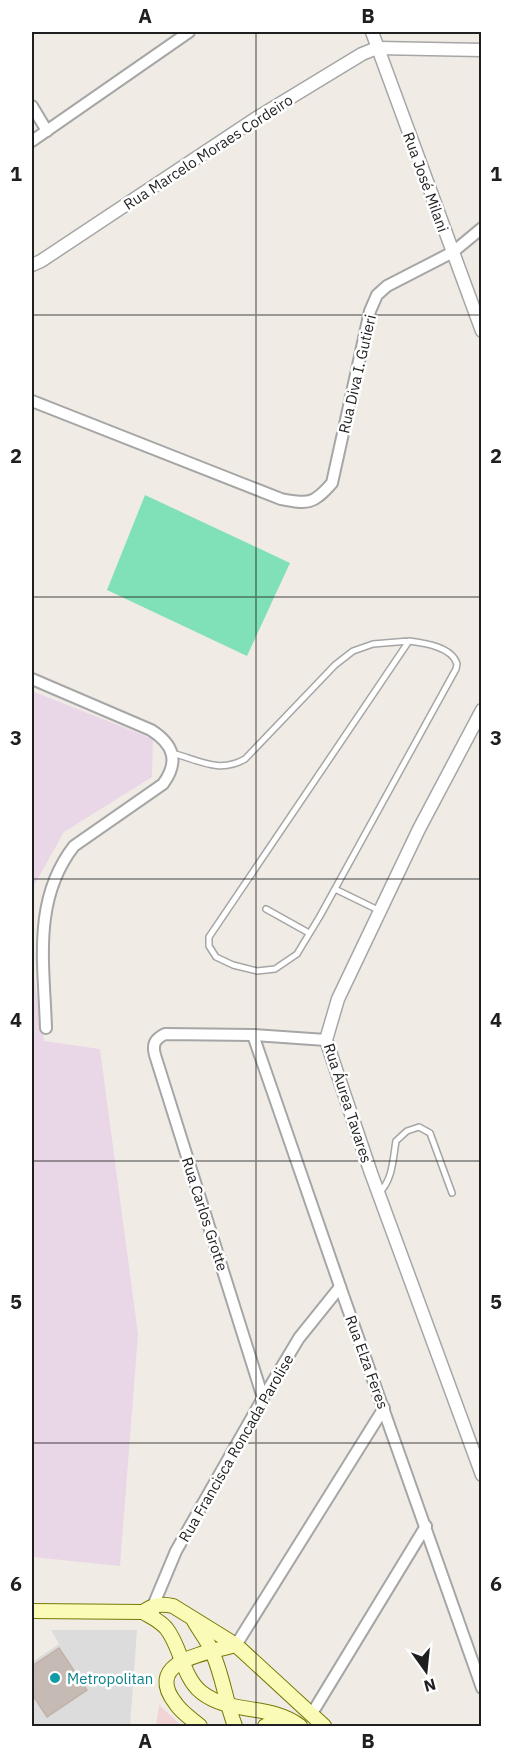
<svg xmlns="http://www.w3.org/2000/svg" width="513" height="1758" font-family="'IBM Plex Sans',sans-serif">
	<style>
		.residential { fill: #dddcdc }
		.commercial { fill: #f1d4d5 }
		.industrial { fill: #e9d7e7 }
		.pitch { fill: #81e1b6 }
		.building { fill: #c5bbb4; stroke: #c2b1a7; stroke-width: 1.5 }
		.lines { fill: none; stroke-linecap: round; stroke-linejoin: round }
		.service-casing { stroke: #a6a6a6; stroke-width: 8 }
		.minor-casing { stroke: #a6a6a6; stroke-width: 14 }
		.tertiary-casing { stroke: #a6a6a6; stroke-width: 15 }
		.secondary-casing { stroke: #757a02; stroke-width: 16 }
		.service { stroke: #fff; stroke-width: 5 }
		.minor { stroke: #fff; stroke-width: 10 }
		.tertiary { stroke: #fff; stroke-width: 12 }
		.secondary { stroke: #fbfbb8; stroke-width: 14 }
		.grid { fill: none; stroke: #1f1f1f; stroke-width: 1.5; stroke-opacity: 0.55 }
		.culture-dot { fill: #0f9aa8; stroke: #fff; stroke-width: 2 }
		.labels { text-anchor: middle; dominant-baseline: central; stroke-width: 5; stroke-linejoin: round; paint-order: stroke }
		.street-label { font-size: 15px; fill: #1f1f1f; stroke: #fff }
		.culture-label { font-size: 15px; fill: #0d838f; stroke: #fff; text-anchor: start }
		.neatline { fill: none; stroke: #1f1f1f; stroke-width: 2 }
		.grid-label { font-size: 20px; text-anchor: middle; font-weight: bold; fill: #1f1f1f }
	</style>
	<rect width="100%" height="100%" fill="#f0ece5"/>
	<polygon class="residential" points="51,1630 137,1630 130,1726 32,1726 32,1705 34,1703 32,1699 32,1662 59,1644"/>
	<polygon class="commercial" points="159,1705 182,1726 156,1726"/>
	<polygon class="industrial" points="32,691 153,739 152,777 64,832 33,887 34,977 44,1041 100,1049 138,1334 120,1566 32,1557"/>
	<polygon class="pitch" points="145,495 290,563 247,656 107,590"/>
	<polygon class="building" points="59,1648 87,1690 47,1717 32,1694 32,1666"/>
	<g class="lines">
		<g class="service-casing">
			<g id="service">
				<path d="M172,753C199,760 219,774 245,759L335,665L353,651L373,644L409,641L209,937V946L216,957L233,965L257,971L275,969L297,954L320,916L456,669L457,664C452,647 425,643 409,641"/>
				<polyline points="335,889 380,911"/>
				<polyline points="266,909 309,933"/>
				<path d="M379,1193C393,1180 393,1158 396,1141L407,1131L419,1127L430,1133L452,1193"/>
			</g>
		</g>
		<g class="minor-casing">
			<g id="minor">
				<polyline points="32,106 47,131"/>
				<polyline points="32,141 189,32"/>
				<path d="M32,401L281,499C308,504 313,505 332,483L370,311L377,295L387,286L453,252L482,228"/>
				<path d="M32,679L151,730C173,744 180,761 163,784L74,846C32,900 44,964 46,1028"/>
				<polyline points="253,1035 343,1295 482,1688"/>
				<path d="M263,1398L155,1055C152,1044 155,1039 165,1034L253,1035L326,1040"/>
				<polyline points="154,1612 153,1606 176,1551 263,1398 299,1338 340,1287"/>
				<polyline points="236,1645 384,1408"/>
				<polyline points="311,1715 426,1526"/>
			</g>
		</g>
		<g class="tertiary-casing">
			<g id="tertiary">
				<polyline points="372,32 482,331"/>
				<polyline points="32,265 41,261 255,119 362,54 377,48 482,50"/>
				<polyline points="482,710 419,829 338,999 326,1040 371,1173 482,1475"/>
			</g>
		</g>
		<g class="secondary-casing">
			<g id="secondary">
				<path d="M32,1611L143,1612C151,1617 159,1620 166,1628C181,1646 182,1676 201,1692C230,1715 269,1703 300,1726"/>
				<path d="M143,1612C153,1605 160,1603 173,1606L236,1645L324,1726"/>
				<path d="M194,1621C200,1632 209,1642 213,1654C223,1677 226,1703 235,1726"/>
				<path d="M200,1726C192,1719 182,1713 176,1704C142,1661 207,1653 236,1645"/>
				<polyline points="265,1726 276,1721 288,1720"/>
			</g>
		</g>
		<use href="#service" class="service"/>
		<use href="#minor" class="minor"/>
		<use href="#tertiary" class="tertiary"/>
		<use href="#secondary" class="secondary"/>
	</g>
	<path class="grid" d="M256,32V1726M32,315H482M32,597H482M32,879H482M32,1161H482M32,1443H482"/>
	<circle class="culture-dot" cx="55" cy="1678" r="6"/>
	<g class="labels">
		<g class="street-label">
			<text transform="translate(208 152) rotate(-33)">Rua Marcelo Moraes Cordeiro</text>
			<text transform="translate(426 182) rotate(70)">Rua José Milani</text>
			<text transform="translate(357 374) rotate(-77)">Rua Diva I. Gutieri</text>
			<text transform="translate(348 1103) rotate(72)">Rua Áurea Tavares</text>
			<text transform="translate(205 1214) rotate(72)">Rua Carlos Grotte</text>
			<text transform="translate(367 1362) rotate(70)">Rua Elza Feres</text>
			<text transform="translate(236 1448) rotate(-60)">Rua Francisca Roncada Parolise</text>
		</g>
		<g class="culture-label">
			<text x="67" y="1678">Metropolitan</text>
		</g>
	</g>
	<rect width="513" height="1758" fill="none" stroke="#ffffff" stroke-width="66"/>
	<g transform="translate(426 1671) rotate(165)" stroke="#ffffff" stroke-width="4.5" paint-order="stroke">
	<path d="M0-4.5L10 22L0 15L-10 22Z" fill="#1f1f1f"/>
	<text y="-9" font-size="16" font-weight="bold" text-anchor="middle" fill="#1f1f1f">N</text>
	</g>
	<rect x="33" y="33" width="447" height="1692" class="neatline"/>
	<g class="grid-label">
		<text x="145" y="23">A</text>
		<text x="368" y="23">B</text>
		<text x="16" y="181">1</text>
		<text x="496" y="181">1</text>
		<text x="16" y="463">2</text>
		<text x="496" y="463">2</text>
		<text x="16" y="745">3</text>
		<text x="496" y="745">3</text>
		<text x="16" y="1027">4</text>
		<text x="496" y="1027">4</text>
		<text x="16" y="1309">5</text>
		<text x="496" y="1309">5</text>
		<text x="16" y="1591">6</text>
		<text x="496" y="1591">6</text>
		<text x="145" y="1748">A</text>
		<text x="368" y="1748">B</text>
	</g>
</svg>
